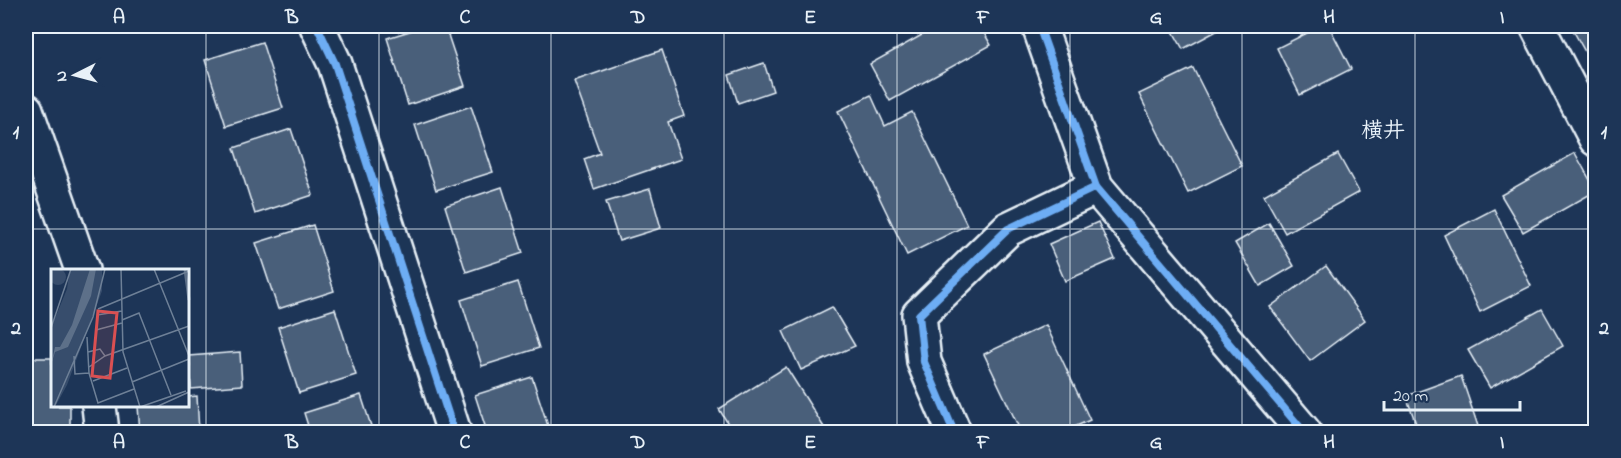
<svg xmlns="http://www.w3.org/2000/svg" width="1621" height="458" font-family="'Indie Flower','Klee One',sans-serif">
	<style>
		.building { fill: #495e7a; stroke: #e8f1f8; stroke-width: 1.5 }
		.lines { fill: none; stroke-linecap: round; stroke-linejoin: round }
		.street-casing { stroke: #e8f1f8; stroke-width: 38 }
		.street { stroke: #1d3557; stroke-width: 33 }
		.cycleway-casing { stroke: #1d3557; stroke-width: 11 }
		.cycleway { stroke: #6dadf4; stroke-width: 8 }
		.grid { fill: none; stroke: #e8f1f8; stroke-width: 1.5; stroke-opacity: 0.55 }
		.labels { text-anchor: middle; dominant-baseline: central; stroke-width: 4.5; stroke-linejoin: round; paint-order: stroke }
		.quarter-label { font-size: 22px; font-weight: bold; fill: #e8f1f8; stroke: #1d3557 }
		.inset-river { fill: none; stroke: #5d7089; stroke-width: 3 }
		.inset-road { fill: none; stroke: #6e8097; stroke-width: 1.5 }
		.view { fill: #da5052; fill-opacity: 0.15; stroke: #da5052; stroke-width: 3 }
		.inset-edge { fill: none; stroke: #e8f1f8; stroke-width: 3 }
		.neatline { fill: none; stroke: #e8f1f8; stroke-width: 2 }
		.grid-label { font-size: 20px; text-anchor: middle; font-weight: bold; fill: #e8f1f8 }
	</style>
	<rect width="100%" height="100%" fill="#1d3557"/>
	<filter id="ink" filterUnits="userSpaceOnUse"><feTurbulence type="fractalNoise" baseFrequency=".0167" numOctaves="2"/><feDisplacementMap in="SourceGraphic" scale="12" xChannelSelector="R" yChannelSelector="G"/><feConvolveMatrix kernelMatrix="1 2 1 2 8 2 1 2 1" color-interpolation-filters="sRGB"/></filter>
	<g filter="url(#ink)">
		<g class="building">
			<polygon points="426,26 445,26 465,86 408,105 387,38"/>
			<polygon points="803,26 838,26 804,32"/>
			<polygon points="938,26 980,26 991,45 890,101 870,64"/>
			<polygon points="1170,26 1226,26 1183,49"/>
			<polygon points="1321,26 1329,26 1351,69 1300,95 1277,48"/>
			<polygon points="1580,26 1596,26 1594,68 1573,30"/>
			<polygon points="262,42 283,108 226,126 205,60"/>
			<polygon points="662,50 684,116 668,122 681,159 594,189 584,159 600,153 574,81"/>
			<polygon points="764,63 773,91 738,103 729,75"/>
			<polygon points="1193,68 1242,166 1188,193 1139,94"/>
			<polygon points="871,95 885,126 912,112 967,225 907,255 838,111"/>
			<polygon points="471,106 493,172 436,190 415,125"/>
			<polygon points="291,129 313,195 255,214 234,148"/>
			<polygon points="1575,153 1596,191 1523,232 1501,195"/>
			<polygon points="1338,154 1359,192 1285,233 1264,195"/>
			<polygon points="502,187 523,253 466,272 445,206"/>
			<polygon points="650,189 661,228 619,241 606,202"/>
			<polygon points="1494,209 1531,286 1480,312 1444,235"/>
			<polygon points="1098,222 1115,259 1065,281 1049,244"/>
			<polygon points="1269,223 1294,266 1260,286 1235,243"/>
			<polygon points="313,225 334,291 278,309 256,243"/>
			<polygon points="1326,266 1365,320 1310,361 1270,307"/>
			<polygon points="518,282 539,348 482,366 461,300"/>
			<polygon points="832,307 855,346 801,370 783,331"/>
			<polygon points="335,309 356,375 299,393 278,327"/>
			<polygon points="1542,309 1563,346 1490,388 1468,350"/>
			<polygon points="1046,325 1090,420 1063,432 1021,432 984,354"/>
			<polygon points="240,352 242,385 191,389 189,356"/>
			<polygon points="26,358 52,358 52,406 70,406 70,432 26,432"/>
			<polygon points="786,367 827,432 733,432 719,409"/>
			<polygon points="1461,376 1480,432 1419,432 1406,396"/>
			<polygon points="532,377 550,432 487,432 475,395"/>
			<polygon points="361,395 373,432 310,432 304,413"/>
			<polygon points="197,396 199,432 140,432 138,406 188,406 188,397"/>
		</g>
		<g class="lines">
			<g class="street-casing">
				<g id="street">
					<polyline points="317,26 335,64 454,432"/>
					<polyline points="1039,26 1096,187 1304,432"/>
					<polyline points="1537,26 1596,139"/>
					<polyline points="26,110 82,270"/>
					<polyline points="99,406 102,432"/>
					<polyline points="954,432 924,362 919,315 1008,229 1096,187"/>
				</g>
			</g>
			<use href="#street" class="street"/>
			<g class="cycleway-casing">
				<g id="cycleway">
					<polyline points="317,26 335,64 454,432"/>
					<polyline points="1039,26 1096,187 1304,432"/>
					<polyline points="954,432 924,362 919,315 1008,229 1096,187"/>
				</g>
			</g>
			<use href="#cycleway" class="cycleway"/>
		</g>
	</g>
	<path class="grid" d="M206,26V432M379,26V432M551,26V432M724,26V432M897,26V432M1070,26V432M1242,26V432M1415,26V432M26,229H1596"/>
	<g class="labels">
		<g class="quarter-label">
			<text x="1383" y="132">横井</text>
		</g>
	</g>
	<g transform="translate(51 269)">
		<rect width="138" height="138" fill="#1d3557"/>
		<path d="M19,0H51V22L16,116L4,138H0V59L16,20Z" fill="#374d6c"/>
		<path d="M-1 8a8 8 0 1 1 16 0a8 8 0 1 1-16 0Z" fill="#374d6c"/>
		<path d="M39,0H45L40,27L17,78L4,83L0,96L4,78H9L21,56Z" fill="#5d7089"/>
		<path class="inset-river" d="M134,0L138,31"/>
		<path class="inset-road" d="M70,0L72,83L89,138L135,122M103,0L138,87M47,40L138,2M46,46L71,42M71,51L88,44L120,126M0,59L20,0M45,61L71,54M36,68L38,104L47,134L83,120M37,83L49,80L54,87M23,87L24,105L38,104M38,98L54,87L138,57M42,112L76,99M81,113L138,90M3,138L42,48L54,0M105,138L138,123"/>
		<path class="view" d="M47,42L66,44L59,109L41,107Z"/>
		<rect width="138" height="138" class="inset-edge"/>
	</g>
	<rect width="1621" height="458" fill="none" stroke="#1d3557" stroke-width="66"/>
	<g transform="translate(75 75) rotate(264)" stroke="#1d3557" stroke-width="4.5" paint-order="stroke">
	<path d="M0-4.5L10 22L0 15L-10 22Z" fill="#e8f1f8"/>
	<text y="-9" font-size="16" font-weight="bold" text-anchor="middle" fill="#e8f1f8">N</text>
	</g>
	<path d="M1384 401v9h136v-9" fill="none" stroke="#e8f1f8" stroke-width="3"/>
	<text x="1393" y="401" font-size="18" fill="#e8f1f8" stroke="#1d3557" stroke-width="4.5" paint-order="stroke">20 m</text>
	<rect x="33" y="33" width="1555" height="392" class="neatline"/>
	<g class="grid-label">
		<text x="119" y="23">A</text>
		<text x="292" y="23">B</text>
		<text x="465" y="23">C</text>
		<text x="638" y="23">D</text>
		<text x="810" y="23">E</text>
		<text x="983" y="23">F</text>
		<text x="1156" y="23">G</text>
		<text x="1329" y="23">H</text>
		<text x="1502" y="23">I</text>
		<text x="16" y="138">1</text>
		<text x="1604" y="138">1</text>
		<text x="16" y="334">2</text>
		<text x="1604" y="334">2</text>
		<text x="119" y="448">A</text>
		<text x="292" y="448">B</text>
		<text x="465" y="448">C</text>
		<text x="638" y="448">D</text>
		<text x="810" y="448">E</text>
		<text x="983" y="448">F</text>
		<text x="1156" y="448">G</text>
		<text x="1329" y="448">H</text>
		<text x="1502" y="448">I</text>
	</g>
</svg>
